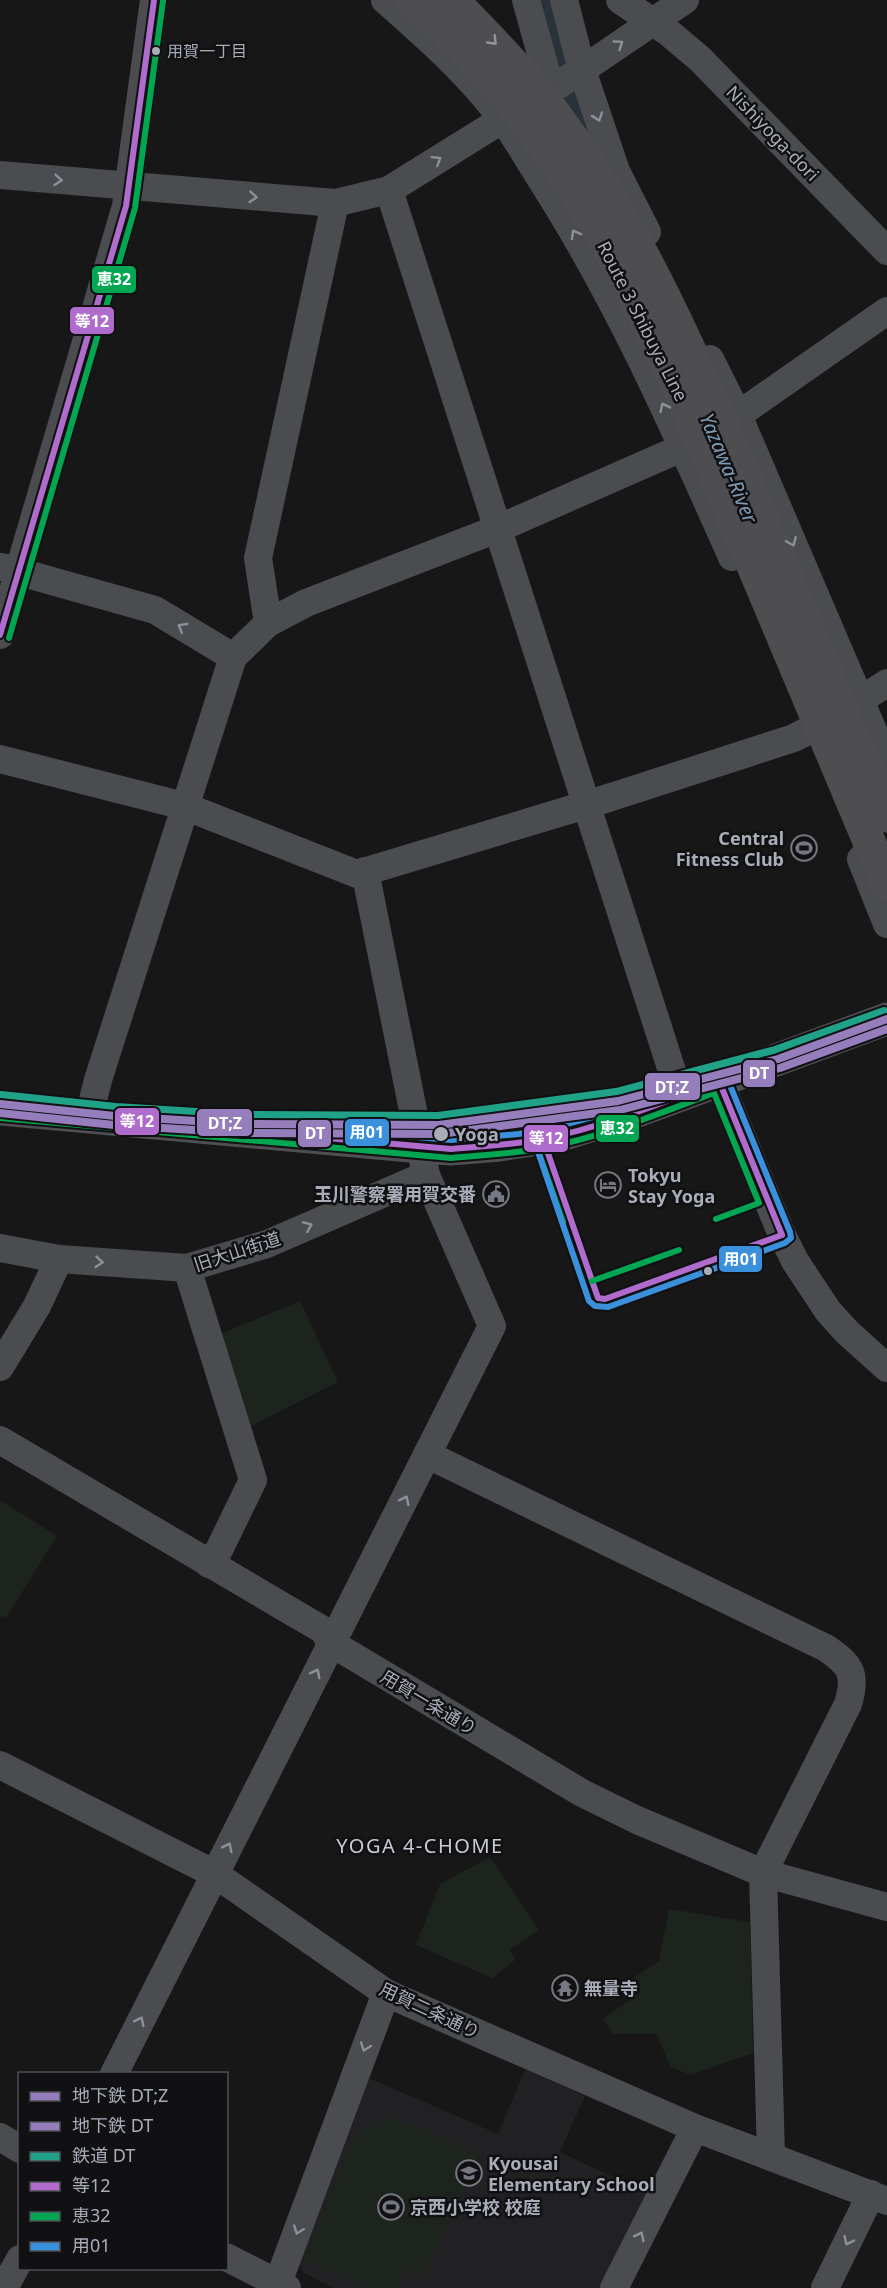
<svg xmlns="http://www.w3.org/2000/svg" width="887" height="2288" font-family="'Noto Sans','Noto Sans JP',sans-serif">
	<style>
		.built { fill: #212123 }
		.green { fill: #1d241e }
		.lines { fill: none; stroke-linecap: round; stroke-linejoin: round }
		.river { stroke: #2a3239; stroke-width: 38 }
		.minor { stroke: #4b4c50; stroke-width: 28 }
		.major { stroke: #4d4f52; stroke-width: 33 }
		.highway-bridge { stroke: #4e4e51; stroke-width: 33 }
		.bus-1-casing { stroke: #111113; stroke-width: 10 }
		.bus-2-casing { stroke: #111113; stroke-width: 10 }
		.bus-3-casing { stroke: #111113; stroke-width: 10 }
		.bus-1 { stroke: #b06ccc; stroke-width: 6 }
		.bus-2 { stroke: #00a651; stroke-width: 6 }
		.bus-3 { stroke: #3a90db; stroke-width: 6 }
		.rail-1-casing { stroke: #111113; stroke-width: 12 }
		.rail-1 { stroke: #20a288; stroke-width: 8 }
		.metro-1-casing { stroke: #111113; stroke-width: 12 }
		.metro-2-casing { stroke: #111113; stroke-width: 12 }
		.metro-1 { stroke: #957ebb; stroke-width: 8 }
		.metro-2 { stroke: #957ebb; stroke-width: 8 }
		.oneway { stroke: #92959e }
		.oneway2 { stroke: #8c9099 }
		.bus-dot { fill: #a8adb8; stroke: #111113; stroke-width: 2 }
		.labels { text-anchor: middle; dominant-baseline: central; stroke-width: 5; stroke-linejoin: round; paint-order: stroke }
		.bus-label { font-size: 16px; fill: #a8adb8; stroke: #111113; text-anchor: start }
		.street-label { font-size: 18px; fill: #a8adb8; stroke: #111113 }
		.poi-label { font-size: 18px; font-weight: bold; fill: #a8adb8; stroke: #111113; text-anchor: start }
		.stop-label { font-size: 18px; font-weight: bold; fill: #a8adb8; stroke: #111113; text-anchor: start }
		.water-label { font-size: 20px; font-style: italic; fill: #7f9bb3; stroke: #111113 }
		.neighbourhood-label { font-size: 20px; letter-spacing: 1.5px; fill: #c9ccd4; stroke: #111113 }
		.line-badge { stroke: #111113; stroke-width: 2 }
		.badge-label { font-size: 16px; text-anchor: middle; font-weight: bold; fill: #fff }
	</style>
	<rect width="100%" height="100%" fill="#171717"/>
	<polygon class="built" points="525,2069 585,2096 560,2152 649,2194 601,2288 333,2288 304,2273 299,2264 369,2078 498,2134"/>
	<g class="green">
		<polygon points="300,1301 338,1382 251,1426 220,1334"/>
		<polygon points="0,1500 57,1536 6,1618 0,1615"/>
		<polygon points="490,1857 539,1930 510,1950 515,1960 492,1978 416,1945 440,1884"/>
		<polygon points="669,1909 750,1922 753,2053 691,2075 670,2067 657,2034 613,2034 603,2019 641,1992 633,1978 659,1961"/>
		<polygon points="392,2116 479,2155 424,2276 407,2269 398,2288 368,2288 305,2259 356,2133"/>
	</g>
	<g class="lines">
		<g class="river">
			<polyline points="543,0 560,62"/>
			<polyline points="569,91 590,164"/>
		</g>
		<g class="minor">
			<path d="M385,0C427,37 470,75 503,120C517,139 529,161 542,181C618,300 675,429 732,557"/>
			<polyline points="526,0 551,90"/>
			<polyline points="564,0 582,70 616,171 647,232"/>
			<polyline points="620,0 668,32 700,59 887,251"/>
			<polyline points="0,175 335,203 389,190 582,70 685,0"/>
			<polyline points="389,190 680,1096"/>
			<polyline points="710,359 738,415 887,763"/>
			<polyline points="2,567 155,610 233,657"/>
			<polyline points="268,623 258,558 335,203"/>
			<polyline points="0,635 126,206 154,0"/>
			<polyline points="0,759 184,806 357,874 602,800 794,738 832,718 887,683"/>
			<polyline points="861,859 887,924"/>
			<polyline points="719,1081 782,1235 795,1261 828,1311 847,1332 887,1368"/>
			<polyline points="89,1116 98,1080 233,657 268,623 306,603 497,529 684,447 738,415 887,311"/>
			<polyline points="0,1248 59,1259 187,1268 267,1244 426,1175"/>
			<polyline points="187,1268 253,1480 219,1550 209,1564"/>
			<polyline points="0,1367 37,1306 59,1259"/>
			<polyline points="0,1440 323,1630 331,1643 582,1793 637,1820 763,1873 887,1907"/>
			<path d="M428,1455L826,1648C851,1665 857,1674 848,1704L763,1873L771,2155"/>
			<polyline points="0,1765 215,1874 386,1993 695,2128 887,2201"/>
			<polyline points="114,2074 492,1326 426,1175 365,871"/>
			<polyline points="0,2137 20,2149"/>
			<polyline points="226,2257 287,2288"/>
			<polyline points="4,2288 20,2259"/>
			<polyline points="276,2288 386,1993"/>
			<polyline points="614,2288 695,2128"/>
			<polyline points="825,2288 871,2194"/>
		</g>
		<polyline class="major" points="0,1109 421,1147 451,1149 499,1145 558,1136 640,1110 887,1019"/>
		<g class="highway-bridge">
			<path d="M412,0C470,52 522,111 565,176C640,290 691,417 743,542C791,656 839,770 887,884"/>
			<path d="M452,0C484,32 515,64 544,100C639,221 705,381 764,522C804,620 846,718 887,816"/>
		</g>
		<g class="bus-1-casing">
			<g id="bus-1">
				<polyline points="0,635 126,206 154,0"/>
				<polyline points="719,1081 782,1235"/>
				<path d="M0,1109L451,1149C482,1146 513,1145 543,1139C604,1127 661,1103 719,1081"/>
				<polyline points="543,1139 598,1298 605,1299 782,1235"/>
			</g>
		</g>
		<g class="bus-2-casing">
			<g id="bus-2">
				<polyline points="9,638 135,208 163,1"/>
				<path d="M0,1118L451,1158C482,1155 513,1154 543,1148C602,1137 658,1114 714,1093L759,1203L716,1219"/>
				<polyline points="535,1142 563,1222"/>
				<polyline points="592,1281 679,1250"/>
			</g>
		</g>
		<g class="bus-3-casing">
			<polyline id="bus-3" points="1,1100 451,1140 519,1134 563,1125 607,1113 721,1072 727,1078 790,1232 791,1238 785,1243 608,1307 595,1306 589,1301 537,1149"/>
		</g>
		<use href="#bus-1" class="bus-1"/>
		<use href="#bus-2" class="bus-2"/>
		<use href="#bus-3" class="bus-3"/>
		<g class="rail-1-casing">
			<polyline id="rail-1" points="1,1095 116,1107 244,1115 438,1116 616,1092 775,1050 884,1011"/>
		</g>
		<use href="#rail-1" class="rail-1"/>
		<g class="metro-1-casing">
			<polyline id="metro-1" points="0,1104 115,1116 244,1124 439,1125 618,1101 778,1059 887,1019"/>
		</g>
		<g class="metro-2-casing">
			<polyline id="metro-2" points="0,1113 114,1125 243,1133 440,1134 620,1110 780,1068 887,1029"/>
		</g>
		<use href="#metro-1" class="metro-1"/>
		<use href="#metro-2" class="metro-2"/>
	</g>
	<defs><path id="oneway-chevron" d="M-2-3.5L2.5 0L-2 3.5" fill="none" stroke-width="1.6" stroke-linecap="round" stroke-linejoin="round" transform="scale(1.5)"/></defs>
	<use class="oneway" href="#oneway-chevron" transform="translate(493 41) rotate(46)"/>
	<g class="oneway2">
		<use href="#oneway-chevron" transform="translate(619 44) rotate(-35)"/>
		<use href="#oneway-chevron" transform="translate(598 117) rotate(71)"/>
		<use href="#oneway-chevron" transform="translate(437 160) rotate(-32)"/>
		<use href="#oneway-chevron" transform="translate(58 180) rotate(5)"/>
		<use href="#oneway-chevron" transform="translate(253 197) rotate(5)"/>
		<use href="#oneway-chevron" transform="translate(575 234) rotate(-119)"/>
		<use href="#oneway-chevron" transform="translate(664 407) rotate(-116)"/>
		<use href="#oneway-chevron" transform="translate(792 542) rotate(67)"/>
		<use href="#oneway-chevron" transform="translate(182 627) rotate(-149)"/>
		<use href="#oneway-chevron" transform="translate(308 1226) rotate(-23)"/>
		<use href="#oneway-chevron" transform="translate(99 1262) rotate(5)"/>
		<use href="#oneway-chevron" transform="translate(405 1500) rotate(-63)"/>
		<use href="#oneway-chevron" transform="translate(316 1673) rotate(-63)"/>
		<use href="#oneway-chevron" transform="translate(228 1847) rotate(-64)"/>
		<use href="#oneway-chevron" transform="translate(140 2021) rotate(-64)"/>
		<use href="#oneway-chevron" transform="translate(365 2047) rotate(110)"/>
		<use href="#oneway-chevron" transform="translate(298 2230) rotate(110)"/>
		<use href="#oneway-chevron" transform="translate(640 2236) rotate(-63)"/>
		<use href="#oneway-chevron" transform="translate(848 2241) rotate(116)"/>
	</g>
	<defs>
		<g id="stadium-ring" transform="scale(1.35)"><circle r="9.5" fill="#111113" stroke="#757880" stroke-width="1.5"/><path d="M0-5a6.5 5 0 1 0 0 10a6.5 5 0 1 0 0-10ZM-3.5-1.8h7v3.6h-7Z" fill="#757880"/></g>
		<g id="hotel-ring" transform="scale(1.35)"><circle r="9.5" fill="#111113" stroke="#757880" stroke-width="1.5"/><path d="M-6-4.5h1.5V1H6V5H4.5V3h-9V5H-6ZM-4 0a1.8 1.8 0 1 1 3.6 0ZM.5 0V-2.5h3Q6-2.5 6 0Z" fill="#757880"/></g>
		<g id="civic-ring" transform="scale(1.35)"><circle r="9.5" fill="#111113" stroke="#757880" stroke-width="1.5"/><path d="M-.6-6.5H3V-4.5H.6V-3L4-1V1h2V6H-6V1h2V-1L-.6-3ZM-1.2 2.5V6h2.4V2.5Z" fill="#757880"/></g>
		<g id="temple-ring" transform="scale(1.35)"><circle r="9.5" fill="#111113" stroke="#757880" stroke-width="1.5"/><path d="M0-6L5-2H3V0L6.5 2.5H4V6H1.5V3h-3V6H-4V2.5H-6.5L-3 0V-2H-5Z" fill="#757880"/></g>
		<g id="school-ring" transform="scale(1.35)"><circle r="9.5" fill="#111113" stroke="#757880" stroke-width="1.5"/><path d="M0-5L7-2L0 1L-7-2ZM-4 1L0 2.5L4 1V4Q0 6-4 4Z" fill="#757880"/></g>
	</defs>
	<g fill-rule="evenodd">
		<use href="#stadium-ring" x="804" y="848"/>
		<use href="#hotel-ring" x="608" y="1185"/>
		<use href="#civic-ring" x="496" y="1194"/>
		<use href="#temple-ring" x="565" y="1988"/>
		<use href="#school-ring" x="469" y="2173"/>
		<use href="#stadium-ring" x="391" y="2207"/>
	</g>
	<g class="bus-dot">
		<circle cx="156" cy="51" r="5"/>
		<circle cx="441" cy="1134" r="8"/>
		<circle cx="708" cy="1271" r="5"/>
	</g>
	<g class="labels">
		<g class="bus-label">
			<text x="167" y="51">用賀一丁目</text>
		</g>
		<g class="street-label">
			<text transform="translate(773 133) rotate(46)">Nishiyoga-dori</text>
			<text transform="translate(643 321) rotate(63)">Route 3 Shibuya Line</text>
			<text transform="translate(237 1251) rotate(-18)">旧大山街道</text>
			<text transform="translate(429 1702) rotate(31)">用賀一条通り</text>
			<text transform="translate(430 2010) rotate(25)">用賀二条通り</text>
		</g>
		<g class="poi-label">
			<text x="784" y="838" text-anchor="end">Central<tspan x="784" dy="21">Fitness Club</tspan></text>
			<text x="628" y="1175">Tokyu<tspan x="628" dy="21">Stay Yoga</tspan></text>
			<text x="476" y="1194" text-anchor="end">玉川警察署用賀交番</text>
			<text x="584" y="1988">無量寺</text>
			<text x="488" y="2163">Kyousai<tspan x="488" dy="21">Elementary School</tspan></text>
			<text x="410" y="2207">京西小学校 校庭</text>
		</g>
		<g class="stop-label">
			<text x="455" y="1134">Yoga</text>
		</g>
		<g class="water-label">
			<text transform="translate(729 468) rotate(67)">Yazawa-River</text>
		</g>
		<g class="neighbourhood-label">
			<text x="420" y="1845">YOGA 4-CHOME</text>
		</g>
	</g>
	<g class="line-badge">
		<rect x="91" y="265" width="46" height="29" rx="6" fill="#00a651"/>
		<rect x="69" y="306" width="46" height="29" rx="6" fill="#b06ccc"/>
		<rect x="742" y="1059" width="34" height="29" rx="6" fill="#957ebb"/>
		<rect x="644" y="1072" width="57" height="29" rx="6" fill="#957ebb"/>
		<rect x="114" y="1107" width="46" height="29" rx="6" fill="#b06ccc"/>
		<rect x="196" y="1108" width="57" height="29" rx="6" fill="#957ebb"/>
		<rect x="595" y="1114" width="45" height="29" rx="6" fill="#00a651"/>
		<rect x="344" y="1118" width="46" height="29" rx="6" fill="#3a90db"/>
		<rect x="297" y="1119" width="35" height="29" rx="6" fill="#957ebb"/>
		<rect x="523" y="1124" width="46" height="29" rx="6" fill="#b06ccc"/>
		<rect x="718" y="1245" width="45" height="28" rx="6" fill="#3a90db"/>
	</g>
	<g class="badge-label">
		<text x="114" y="285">恵32</text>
		<text x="92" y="327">等12</text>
		<text x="759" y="1079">DT</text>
		<text x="672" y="1093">DT;Z</text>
		<text x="137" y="1127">等12</text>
		<text x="225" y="1129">DT;Z</text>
		<text x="617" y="1134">恵32</text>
		<text x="367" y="1138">用01</text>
		<text x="315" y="1139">DT</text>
		<text x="546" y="1144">等12</text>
		<text x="741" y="1265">用01</text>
	</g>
	<rect x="18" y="2072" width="210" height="198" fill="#111113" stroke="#4d4f55" stroke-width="1.5"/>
	<rect x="30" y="2092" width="30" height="9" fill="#957ebb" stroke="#4d4f55" stroke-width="1.5"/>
	<text x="72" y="2102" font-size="18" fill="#a8adb8">地下鉄 DT;Z</text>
	<rect x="30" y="2122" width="30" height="9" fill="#957ebb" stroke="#4d4f55" stroke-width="1.5"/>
	<text x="72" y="2132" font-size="18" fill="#a8adb8">地下鉄 DT</text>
	<rect x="30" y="2152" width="30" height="9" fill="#20a288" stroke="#4d4f55" stroke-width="1.5"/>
	<text x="72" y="2162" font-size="18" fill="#a8adb8">鉄道 DT</text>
	<rect x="30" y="2182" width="30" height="9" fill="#b06ccc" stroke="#4d4f55" stroke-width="1.5"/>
	<text x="72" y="2192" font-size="18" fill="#a8adb8">等12</text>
	<rect x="30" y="2212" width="30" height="9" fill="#00a651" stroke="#4d4f55" stroke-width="1.5"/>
	<text x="72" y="2222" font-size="18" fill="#a8adb8">恵32</text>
	<rect x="30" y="2242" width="30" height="9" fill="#3a90db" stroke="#4d4f55" stroke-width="1.5"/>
	<text x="72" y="2252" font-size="18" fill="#a8adb8">用01</text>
</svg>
